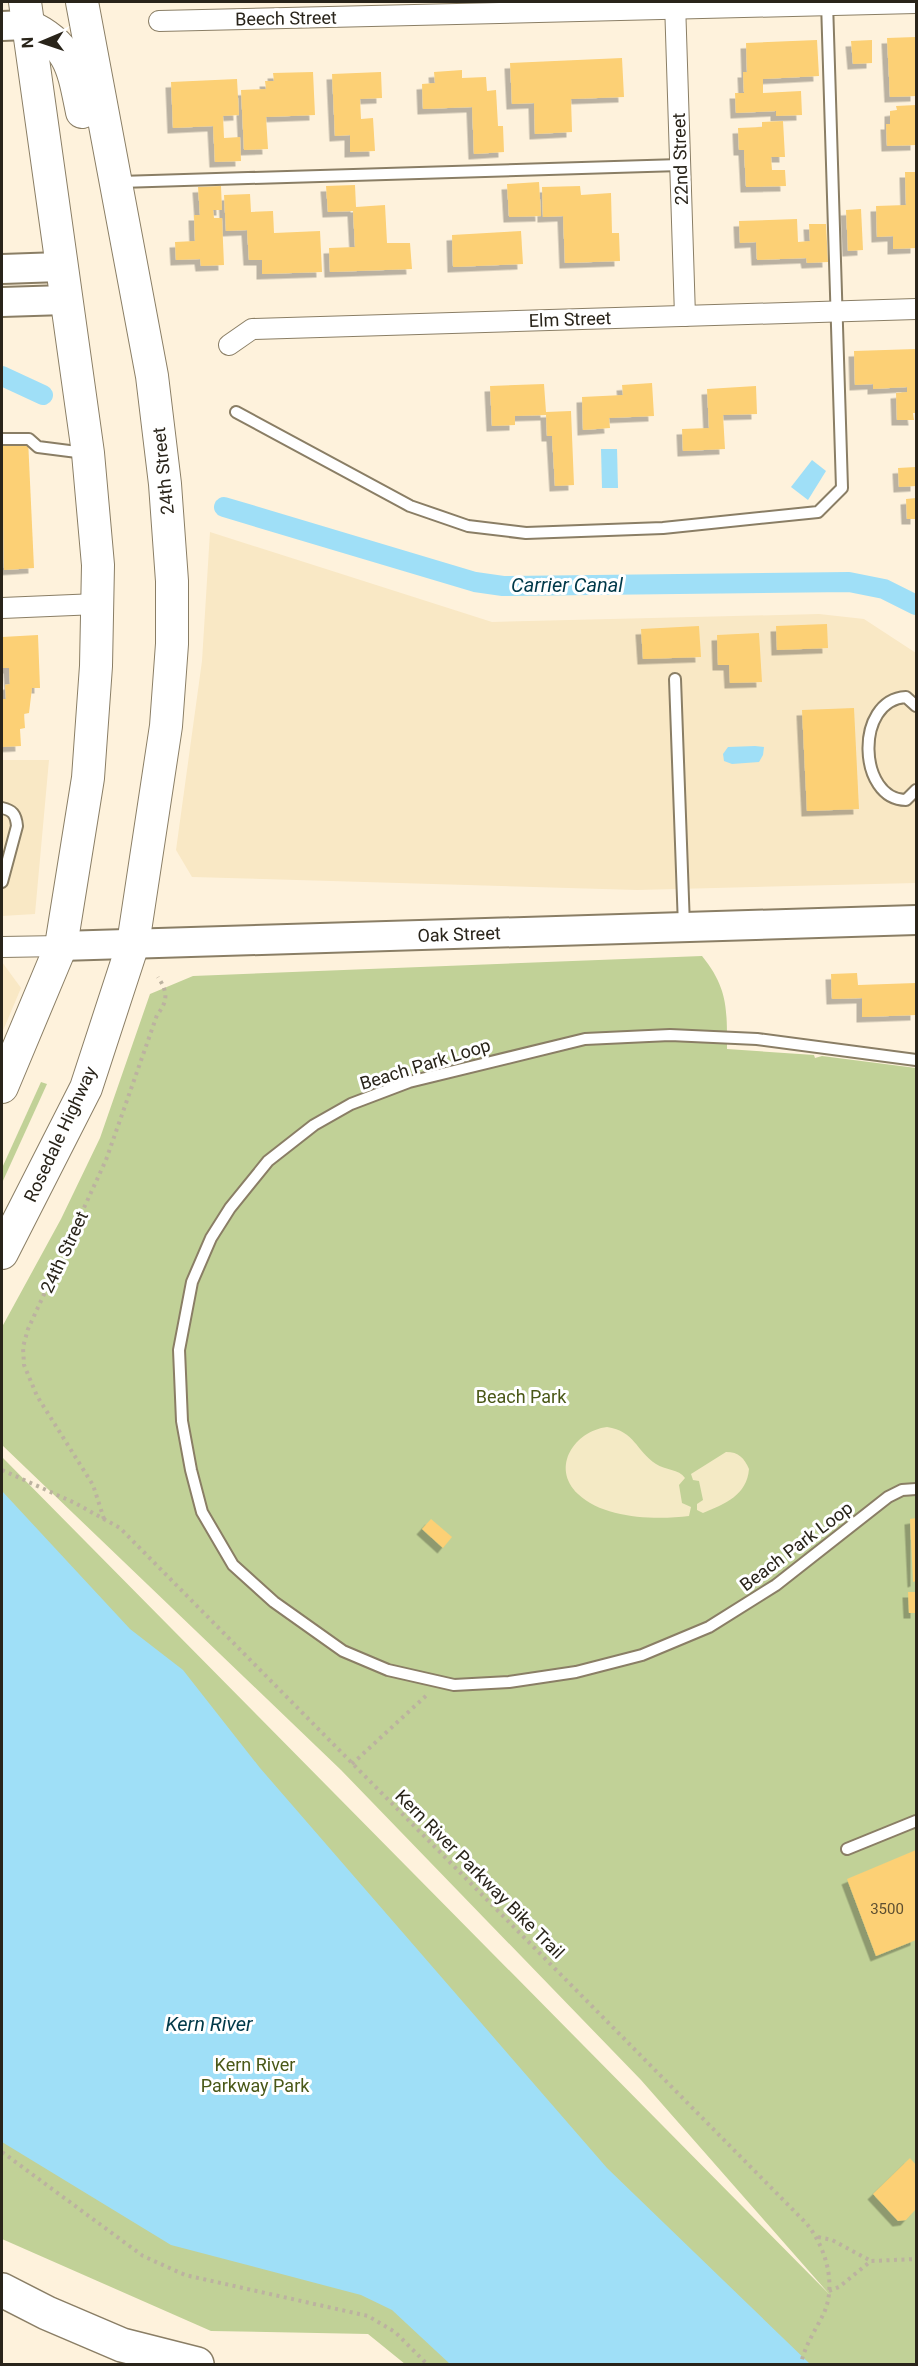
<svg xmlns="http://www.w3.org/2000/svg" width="918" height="2366" font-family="Roboto,sans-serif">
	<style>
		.built { fill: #f9e8c5 }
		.green { fill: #c1d197 }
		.sand { fill: #f4eac5 }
		.water { fill: #9fdff7 }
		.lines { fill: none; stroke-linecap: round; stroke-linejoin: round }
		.canal { stroke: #9fdff7; stroke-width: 20 }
		.building { fill: #fcd075; filter: url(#shadow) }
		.lane-casing { stroke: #8a7e65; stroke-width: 14 }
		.street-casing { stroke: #8a7e65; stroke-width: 22 }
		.secondary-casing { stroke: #8a7e65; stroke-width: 32 }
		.primary-casing { stroke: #8a7e65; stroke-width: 34 }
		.highway-casing { stroke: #8a7e65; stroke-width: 36 }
		.path { stroke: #bcb2a0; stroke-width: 4; stroke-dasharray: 3 4.5; stroke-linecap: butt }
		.lane { stroke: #fff; stroke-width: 10 }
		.street { stroke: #fff; stroke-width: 20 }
		.secondary { stroke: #fff; stroke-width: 28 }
		.primary { stroke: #fff; stroke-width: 32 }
		.highway { stroke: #fff; stroke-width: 33 }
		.labels { text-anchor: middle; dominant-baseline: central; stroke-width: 6; stroke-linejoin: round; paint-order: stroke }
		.number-label { font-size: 15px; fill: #5e4f31 }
		.street-label { font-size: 18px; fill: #29241a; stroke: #fff }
		.park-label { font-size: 18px; fill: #4a5817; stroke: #fff }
		.water-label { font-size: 20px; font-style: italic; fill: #003949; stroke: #fff }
	</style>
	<defs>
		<filter id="shadow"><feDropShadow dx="-5.5" dy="5.5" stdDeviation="0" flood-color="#0004"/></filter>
	</defs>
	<rect width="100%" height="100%" fill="#fef2dc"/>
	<g class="built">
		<polygon points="210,532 492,622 819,614 864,619 916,653 916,883 637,890 192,877 176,850 202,661"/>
		<polygon points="2,760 49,760 35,914 2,916"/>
		<polygon points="2,962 21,988 2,1033"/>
	</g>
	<g class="green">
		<path d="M702,956C728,988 727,1009 727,1049L814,1055L815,1058L822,1056L916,1068V2364H405L368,2334L211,2331L2,2239V1457L830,2295L641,2080L341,1770L2,1445V1327L61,1219L100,1138L150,994L193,976Z"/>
		<polygon points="41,1082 47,1084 2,1183 2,1168"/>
	</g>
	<g class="sand">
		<path d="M607,1427C635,1431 636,1451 656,1464C665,1470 679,1469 685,1478L679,1485L682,1503L691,1507L689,1516C656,1520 604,1519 578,1494C550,1467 575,1431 607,1427Z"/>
		<path d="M726,1452C739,1452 744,1458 749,1469C747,1495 725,1504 703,1513L697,1510V1504L703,1500L699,1481L693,1480L691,1474Z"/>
	</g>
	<g class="water">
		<polygon points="601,449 617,449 618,488 602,488"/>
		<polygon points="812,460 826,471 808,500 791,487"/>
		<polygon points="755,746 764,747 763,755 759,762 732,764 724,761 723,754 728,747"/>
		<polygon points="2,1491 130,1629 183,1670 260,1768 607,2168 810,2364 450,2364 392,2310 361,2295 171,2245 2,2142"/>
	</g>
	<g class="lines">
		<g class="canal">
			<polyline points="2,376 43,395"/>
			<polyline points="224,507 475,582 503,586 849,582 884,589 916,605"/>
		</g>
	</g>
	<g class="building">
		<polygon points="916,37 916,96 890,97 887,38"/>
		<polygon points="817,40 819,76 763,79 763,93 801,91 802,115 776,116 776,111 736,113 735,93 744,93 743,72 747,72 746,43"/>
		<polygon points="872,40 872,63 853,64 851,41"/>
		<polygon points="622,58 624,97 571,99 572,132 535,134 534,103 512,104 510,63"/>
		<polygon points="462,70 462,78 486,77 487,91 496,90 498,126 503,126 504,152 474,154 472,107 423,109 422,84 435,83 434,72"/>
		<polygon points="313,72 315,115 266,117 268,149 244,150 241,90 266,89 265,81 274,81 273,73"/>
		<polygon points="381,72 382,98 360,99 361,119 373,118 375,151 350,152 350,135 335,136 332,74"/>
		<polygon points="237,79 239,115 223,116 224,138 240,137 241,161 215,162 213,126 173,128 171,82"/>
		<polygon points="916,105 916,145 887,146 886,124 890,124 890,111 897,110 896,106"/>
		<polygon points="783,121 785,157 771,157 772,170 785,170 786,186 746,187 744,150 739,150 738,128 762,127 762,122"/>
		<polygon points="905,172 916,172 916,248 893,249 893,236 877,237 876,206 906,205"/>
		<polygon points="539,182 541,216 509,217 507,184"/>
		<polygon points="355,185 356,207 385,205 387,243 410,243 412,269 330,272 329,248 355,247 353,211 328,212 326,186"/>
		<polygon points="221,186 222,210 213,210 214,218 222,218 224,265 201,266 200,259 176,260 175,242 195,241 194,215 200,215 198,187"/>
		<polygon points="580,186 581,195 611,193 612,233 619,233 620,261 565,263 563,216 543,217 542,187"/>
		<polygon points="250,194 251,212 273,211 274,233 320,231 322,272 262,274 262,260 249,260 247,230 226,231 224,195"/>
		<polygon points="861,209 863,250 848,251 846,210"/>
		<polygon points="797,219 798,242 810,241 809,224 826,224 828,262 807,263 806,258 757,260 756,242 740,243 739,221"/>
		<polygon points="521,231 523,264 453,267 452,235"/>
		<polygon points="916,349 916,413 913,413 914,420 897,420 896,393 907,392 907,387 873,389 873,384 855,385 854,351"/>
		<polygon points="652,383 654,416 609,418 610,428 583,430 582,397 623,395 622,385"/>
		<polygon points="544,384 546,412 571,411 574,485 555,486 552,436 547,436 546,415 515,416 515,425 492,426 490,386"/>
		<polygon points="756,386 757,414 723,415 725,449 683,451 682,429 709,428 707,389"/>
		<polygon points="28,439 34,568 4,570 2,440"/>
		<polygon points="916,467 916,486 899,487 898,468"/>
		<polygon points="916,498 916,519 907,519 906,499"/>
		<polygon points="827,624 828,648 777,650 776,626"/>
		<polygon points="699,626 701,657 643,659 641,629"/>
		<polygon points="759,633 762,682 730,683 729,665 718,665 717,635"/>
		<polygon points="38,635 40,688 32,688 29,713 24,714 25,728 20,729 21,746 2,747 2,699 6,699 5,685 10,684 9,668 2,668 2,637"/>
		<polygon points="854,708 859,809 807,811 802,710"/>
		<polygon points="857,973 858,985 916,983 916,1015 862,1017 862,998 832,999 831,974"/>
		<polygon points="916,1518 916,1581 913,1582 910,1519"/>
		<polygon points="431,1519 452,1537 443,1548 422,1529"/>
		<polygon points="908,1592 916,1592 916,1613 909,1613"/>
		<polygon points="916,1850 916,1940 876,1956 847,1879"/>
		<polygon points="910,2158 916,2165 916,2209 906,2220 898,2221 873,2194"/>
	</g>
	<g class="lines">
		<g class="lane-casing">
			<g id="lane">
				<polyline points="120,182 680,165"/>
				<polyline points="236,412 410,506 468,526 526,533 663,528 818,512 842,488 827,2"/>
				<polyline points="2,439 29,439 38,447 85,453"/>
				<polyline points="675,679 684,926"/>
				<path d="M916,706L906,697C854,700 858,800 906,800L916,790"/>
				<path d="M2,808C12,810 16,814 17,826L2,882"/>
				<polyline points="916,1060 757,1039 670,1035 585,1039 409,1082 351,1104 314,1125 268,1161 230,1208 211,1238 192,1282 179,1350 182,1421 191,1470 202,1512 233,1565 274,1602 343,1651 388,1670 454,1685 509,1682 576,1672 642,1655 709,1627 776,1585 888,1497 902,1490 916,1489"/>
				<polyline points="847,1849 916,1821"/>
			</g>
		</g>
		<g class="street-casing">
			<g id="street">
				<polyline points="675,2 685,316"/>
				<polyline points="159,21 916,3"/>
				<polyline points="229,345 252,329 916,309"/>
				<polyline points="2,608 97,604"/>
				<polyline points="2,947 61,946"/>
			</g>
		</g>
		<g class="secondary-casing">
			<g id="secondary">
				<polyline points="2,26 27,25"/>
				<polyline points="2,269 60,267"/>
				<polyline points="2,302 65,300"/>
				<polyline points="61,946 916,920"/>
			</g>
		</g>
		<g class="primary-casing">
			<g id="primary">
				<path d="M27,25C71,45 73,68 82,112"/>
				<polyline points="2,1087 61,946 88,778 96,666 98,565 88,453 25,2"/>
				<polyline points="2,1253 86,1088 133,944 166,726 172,644 172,581 165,484 152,376 82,2"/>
			</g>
		</g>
		<g class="highway-casing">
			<polyline id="highway" points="2,2290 47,2313 122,2345 197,2364"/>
		</g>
		<g class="path">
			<path d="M2,1470L75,1503L120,1528L807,2224C825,2247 837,2283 824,2313C816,2329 804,2347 801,2364"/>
			<path d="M104,1519L93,1485L37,1396L24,1365L23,1347L28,1329L106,1160L157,1015C168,1001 168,992 158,977"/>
			<polyline points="352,1764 429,1693"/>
			<polyline points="2,2152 143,2256 185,2275 368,2316 395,2332 427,2364"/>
			<polyline points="818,2237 832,2240 871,2261"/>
			<polyline points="829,2291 839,2287 871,2261 916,2259"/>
		</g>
		<use href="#lane" class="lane"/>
		<use href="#street" class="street"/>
		<use href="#secondary" class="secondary"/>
		<use href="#primary" class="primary"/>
		<use href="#highway" class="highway"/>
	</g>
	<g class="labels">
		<g class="number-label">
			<text x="887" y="1909">3500</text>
		</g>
		<g class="street-label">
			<text transform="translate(286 18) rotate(-1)">Beech Street</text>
			<text transform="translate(680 159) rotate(-92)">22nd Street</text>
			<text transform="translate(570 319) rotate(-2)">Elm Street</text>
			<text transform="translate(163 471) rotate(-96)">24th Street</text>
			<text transform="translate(459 934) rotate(-2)">Oak Street</text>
			<text transform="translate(425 1064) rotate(-17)">Beach Park Loop</text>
			<text transform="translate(60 1134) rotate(-65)">Rosedale Highway</text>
			<text transform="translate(64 1252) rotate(-65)">24th Street</text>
			<text transform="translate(796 1546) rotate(-37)">Beach Park Loop</text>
			<text transform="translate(480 1874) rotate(45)">Kern River Parkway Bike Trail</text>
		</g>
		<g class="park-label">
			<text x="521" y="1396">Beach Park</text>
			<text x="255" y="2064">Kern River<tspan x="255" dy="21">Parkway Park</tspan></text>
		</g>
		<g class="water-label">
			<text x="567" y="585">Carrier Canal</text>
			<text x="209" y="2024">Kern River</text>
		</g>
	</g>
	<rect width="918" height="2366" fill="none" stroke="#29241a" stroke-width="6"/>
	<g transform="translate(42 42) rotate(268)" stroke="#ffffff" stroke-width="4.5" paint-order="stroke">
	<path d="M0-4.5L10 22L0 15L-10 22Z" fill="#29241a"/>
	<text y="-9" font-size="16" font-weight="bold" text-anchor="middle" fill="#29241a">N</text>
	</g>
</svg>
